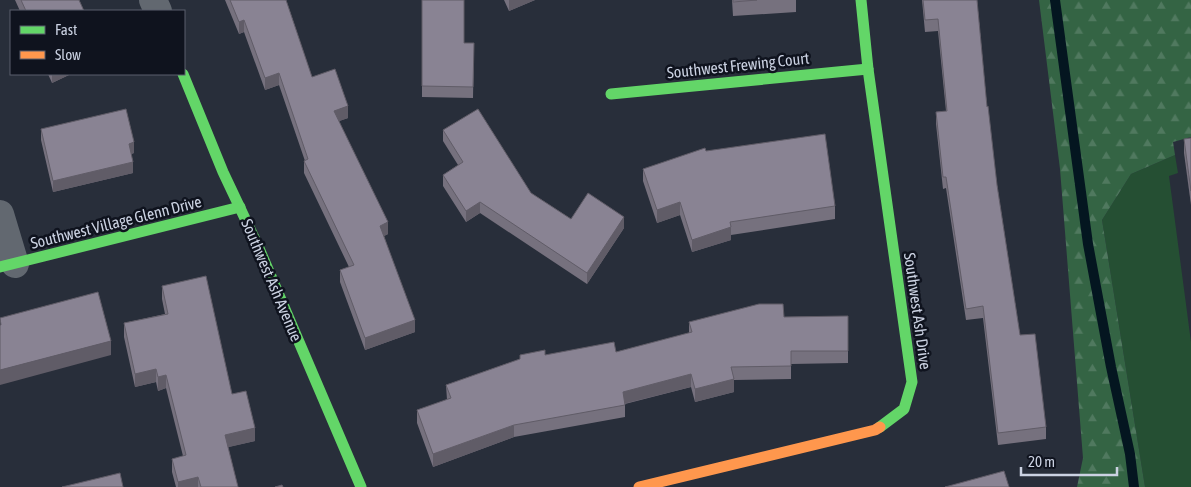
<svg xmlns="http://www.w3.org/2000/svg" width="1191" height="487" font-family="'Asap Condensed',sans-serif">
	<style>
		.grass { fill: #254f33 }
		.forest { fill: url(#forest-firs) }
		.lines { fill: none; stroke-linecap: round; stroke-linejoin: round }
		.stream { stroke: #041620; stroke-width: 10 }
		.street { stroke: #626870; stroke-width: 28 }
		.fast { stroke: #63d668; stroke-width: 11 }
		.slow { stroke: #ff974d; stroke-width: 11 }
		.wall { fill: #76717e }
		.shaded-wall { fill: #605c67 }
		.building { fill: #898393; stroke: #605c67 }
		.labels { text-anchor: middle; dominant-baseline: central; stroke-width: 5; stroke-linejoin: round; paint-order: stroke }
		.street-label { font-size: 16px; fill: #cbd2e2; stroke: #0f131e }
	</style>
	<defs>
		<pattern id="forest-firs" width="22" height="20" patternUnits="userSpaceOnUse" patternTransform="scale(1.25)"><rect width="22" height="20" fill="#346444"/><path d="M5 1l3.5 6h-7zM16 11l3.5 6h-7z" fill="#50795f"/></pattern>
	</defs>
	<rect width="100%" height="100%" fill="#282e3a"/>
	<polygon class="grass" points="1175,155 1178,173 1169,176 1191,342 1191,487 1145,487 1102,220 1131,174"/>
	<polygon class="forest" points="1039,0 1191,0 1191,137 1173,142 1175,155 1131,174 1102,220 1145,487 1077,487 1083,458 1060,169"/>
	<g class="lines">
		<polyline class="stream" points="1055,0 1088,244 1111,367 1130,454 1134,487"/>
		<g class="street">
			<polyline points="153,0 158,11"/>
			<polyline points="0,214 15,264"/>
		</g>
		<g class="fast">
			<polyline points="861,0 868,69 912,382 904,409 880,427"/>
			<polyline points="183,74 223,172 258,246 361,487"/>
			<polyline points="611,94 868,69"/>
			<polyline points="0,267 240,207"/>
		</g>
		<polyline class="slow" points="639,487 875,430 880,427"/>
	</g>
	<g class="wall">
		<polygon points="15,0 79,0 84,11 20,11"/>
		<polygon points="225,0 286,0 312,77 348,118 339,121 388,234 384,236 415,332 365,350 340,282 340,270 349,267 304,173 304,161 305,161 279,85 265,90 244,32 239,34"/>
		<polygon points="422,0 464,43 474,43 473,98 422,97"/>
		<polygon points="504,0 535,0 509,11"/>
		<polygon points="732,0 796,0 796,12 733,16"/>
		<polygon points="922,0 977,0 987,107 997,185 1020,335 1046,427 1046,439 998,445 983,318 966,320 946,188 943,189 936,124 936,112 946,111 938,31 925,32"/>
		<polygon points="48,74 71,74 52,83"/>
		<polygon points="41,129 134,153 131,154 133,173 53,192 41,140"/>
		<polygon points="443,130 531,193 571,219 624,228 587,284 480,213 466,222 443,186 443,175 458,165 443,141"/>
		<polygon points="1191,138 1191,205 1184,153 1184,139"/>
		<polygon points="706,151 835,206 835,219 731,235 731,240 692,252 680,215 657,223 643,181 643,169"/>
		<polygon points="162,286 232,394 255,441 228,447 238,487 176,487 172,472 172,459 183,456 166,388 158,391 156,382 135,387 124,337 124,323 165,314 162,299"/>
		<polygon points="848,316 848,363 791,364 791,379 734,380 734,392 695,402 691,387 625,404 625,417 514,437 433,467 417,423 417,410 447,400 446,385 520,359 520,355 545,355 616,352 689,333 689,322 784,317"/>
	</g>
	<g class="shaded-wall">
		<polygon points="509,0 535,0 509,11"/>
		<polygon points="244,20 244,32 239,34 239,22"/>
		<polygon points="279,73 279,85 265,90 265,78"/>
		<polygon points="52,74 71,74 52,83"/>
		<polygon points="348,106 348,118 334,123 334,111"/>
		<polygon points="134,142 134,153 129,155 129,144"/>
		<polygon points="133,162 133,173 53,192 53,181"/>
		<polygon points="480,202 480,213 466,222 466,211"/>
		<polygon points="680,202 680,215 657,223 657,210"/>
		<polygon points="624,217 624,228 587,284 587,273"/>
		<polygon points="388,222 388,234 380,238 380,226"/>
		<polygon points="731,227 731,240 692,252 692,240"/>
		<polygon points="415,320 415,332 365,350 365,338"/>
		<polygon points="111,341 111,355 0,385 0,370"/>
		<polygon points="156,369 156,382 135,387 135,374"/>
		<polygon points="691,374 691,387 623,404 623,392"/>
		<polygon points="166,375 166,388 158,391 158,377"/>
		<polygon points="734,379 734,392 695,402 695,389"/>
		<polygon points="514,425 514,437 433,467 433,454"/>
		<polygon points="255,428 255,441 225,448 225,435"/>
		<polygon points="198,477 198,487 178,487 178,482"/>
	</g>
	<g class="building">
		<polygon points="21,0 79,0 84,11 26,11"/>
		<polygon points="230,0 286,0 312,77 335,69 348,106 334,111 388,222 380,226 415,320 365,338 340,270 354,265 304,161 308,159 279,73 265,78 244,20 239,22"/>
		<polygon points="422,0 464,0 464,43 474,43 473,87 422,86"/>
		<polygon points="733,0 757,0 733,2"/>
		<polygon points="923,0 977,0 987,107 988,106 997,185 1020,335 1035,334 1046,427 998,433 983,306 966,309 946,177 943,177 936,112 947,111 938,19 925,20"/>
		<polygon points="126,109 134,142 129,144 133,162 53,181 41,129"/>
		<polygon points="478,109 531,193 571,219 588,193 624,217 587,273 480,202 466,211 443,175 463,162 443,130"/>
		<polygon points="825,134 835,206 730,222 731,227 692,240 680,202 657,210 643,169 705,148 706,151"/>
		<polygon points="1191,138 1191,191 1184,139"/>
		<polygon points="206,276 232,394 246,391 255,428 225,435 238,487 201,487 198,477 178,482 172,459 186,455 166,375 158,377 156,369 135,374 124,323 168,314 162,286"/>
		<polygon points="98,292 111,341 0,370 0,325 1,325 0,318"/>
		<polygon points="759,304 783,304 784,317 848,316 848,351 791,351 791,366 731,367 734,379 695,389 691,374 623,392 625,405 514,425 433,454 417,410 451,398 446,385 520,359 520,355 545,350 545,355 614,342 616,352 692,332 689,322"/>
		<polygon points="1004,471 1009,487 945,487"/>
		<polygon points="120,473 123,487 62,487"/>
		<polygon points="282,485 283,487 275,487"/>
	</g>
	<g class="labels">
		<g class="street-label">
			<text transform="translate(738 65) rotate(-6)">Southwest Frewing Court</text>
			<text transform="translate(116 222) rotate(-14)">Southwest Village Glenn Drive</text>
			<text transform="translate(272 280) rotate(67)">Southwest Ash Avenue</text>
			<text transform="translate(918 311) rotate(82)">Southwest Ash Drive</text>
		</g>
	</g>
	<rect x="10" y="10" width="175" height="65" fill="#0f131e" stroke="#5a5f6c"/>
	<rect x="20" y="26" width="25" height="8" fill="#63d668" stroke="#5a5f6c"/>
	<text x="55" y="35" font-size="15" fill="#cbd2e2">Fast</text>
	<rect x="20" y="51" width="25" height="8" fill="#ff974d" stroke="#5a5f6c"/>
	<text x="55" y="60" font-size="15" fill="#cbd2e2">Slow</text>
	<path d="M1021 467v8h96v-8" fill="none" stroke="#cbd2e2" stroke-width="2.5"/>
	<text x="1028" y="467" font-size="15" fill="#cbd2e2" stroke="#0f131e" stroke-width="4" paint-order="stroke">20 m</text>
</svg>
